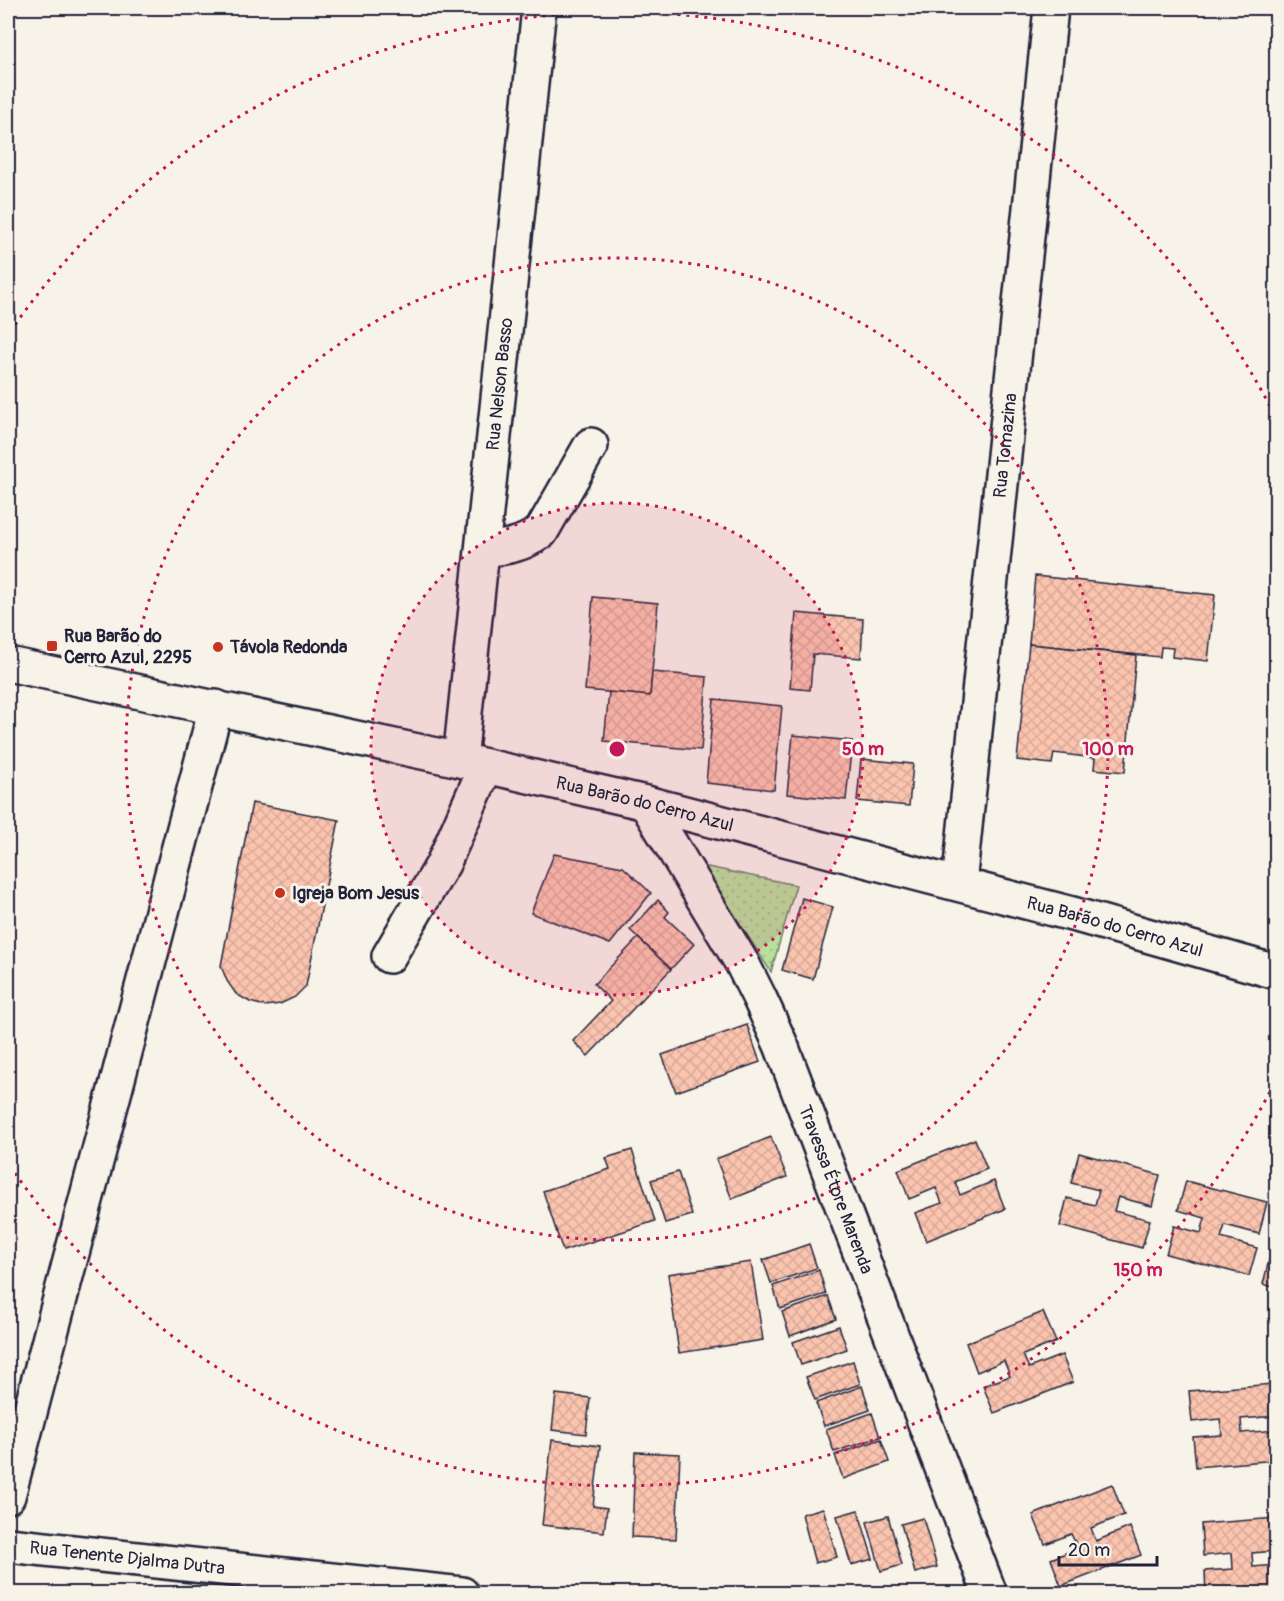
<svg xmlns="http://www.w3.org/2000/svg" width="1284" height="1601" font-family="Pangolin,sans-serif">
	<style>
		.grass { fill: url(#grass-dots); stroke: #6e816b; stroke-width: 1.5 }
		.building { fill: url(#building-cross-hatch); stroke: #22223b; stroke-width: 1.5 }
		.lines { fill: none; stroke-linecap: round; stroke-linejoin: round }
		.minor-casing { stroke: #22223b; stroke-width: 38 }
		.major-casing { stroke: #22223b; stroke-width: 38 }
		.minor { stroke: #f7f3e8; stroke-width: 33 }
		.major { stroke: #f7f3e8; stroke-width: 33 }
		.ring { fill: none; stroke: #c2185b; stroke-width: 3; stroke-dasharray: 3 6 }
		.poi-dot { fill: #c8321e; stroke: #f7f3e8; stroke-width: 2 }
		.labels { text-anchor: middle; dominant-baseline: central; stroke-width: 6; stroke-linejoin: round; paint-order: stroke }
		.street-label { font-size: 18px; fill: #22223b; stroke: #f7f3e8 }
		.poi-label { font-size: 18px; font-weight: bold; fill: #22223b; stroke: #f7f3e8; text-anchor: start }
		.centre { fill: #c2185b; stroke: #f7f3e8; stroke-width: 3 }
		.ring-label { font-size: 18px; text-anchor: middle; font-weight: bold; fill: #c2185b; stroke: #f7f3e8; stroke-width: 6; stroke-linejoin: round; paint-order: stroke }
	</style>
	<defs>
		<pattern id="grass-dots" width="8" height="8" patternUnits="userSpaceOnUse" patternTransform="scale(1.5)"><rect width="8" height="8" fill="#b9e09b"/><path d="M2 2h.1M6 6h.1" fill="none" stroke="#9fc086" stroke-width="1.8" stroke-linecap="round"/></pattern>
		<pattern id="building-cross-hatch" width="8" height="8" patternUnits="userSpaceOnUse" patternTransform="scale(1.5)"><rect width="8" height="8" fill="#fbc4ae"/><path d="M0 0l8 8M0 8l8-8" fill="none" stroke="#d7a897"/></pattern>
	</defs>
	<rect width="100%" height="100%" fill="#f7f3e8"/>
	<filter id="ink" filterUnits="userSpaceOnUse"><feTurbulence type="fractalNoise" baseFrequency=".0167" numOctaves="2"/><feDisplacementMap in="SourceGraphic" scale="12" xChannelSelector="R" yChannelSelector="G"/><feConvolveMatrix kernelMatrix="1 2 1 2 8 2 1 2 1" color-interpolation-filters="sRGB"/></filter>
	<g filter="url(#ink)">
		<polygon class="grass" points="703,866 796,885 771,972"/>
		<g class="building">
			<polygon points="1035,576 1215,595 1208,661 1172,657 1173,648 1161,647 1160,657 1029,644"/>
			<polygon points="593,597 658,603 650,696 585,690"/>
			<polygon points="796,613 863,619 861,658 813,654 810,690 790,688"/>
			<polygon points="1029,644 1136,655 1125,772 1094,769 1095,758 1054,753 1052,764 1017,760"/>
			<polygon points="652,672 707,677 701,750 604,741 609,692 650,696"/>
			<polygon points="714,699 782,706 774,790 706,783"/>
			<polygon points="793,735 852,741 846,800 787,794"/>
			<polygon points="861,759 913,764 909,806 857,801"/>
			<polygon points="252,803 339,820 306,986 295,997 280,1004 265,1006 250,1002 236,994 227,981 221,966"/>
			<polygon points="554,854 623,867 651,893 610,944 531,913"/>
			<polygon points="802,898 833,907 813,979 782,970"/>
			<polygon points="658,900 669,912 665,917 694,944 671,969 630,930"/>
			<polygon points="638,938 671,969 588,1056 573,1041 611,1001 594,984"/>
			<polygon points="747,1025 760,1062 676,1092 662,1055"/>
			<polygon points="771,1137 787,1177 732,1199 716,1159"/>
			<polygon points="975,1139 987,1169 955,1182 960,1195 994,1181 1005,1209 926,1241 915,1213 942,1203 936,1188 909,1199 898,1170"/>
			<polygon points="632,1150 655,1221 563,1251 543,1191 610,1169 606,1158"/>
			<polygon points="1079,1153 1160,1175 1152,1206 1118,1197 1114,1211 1150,1220 1142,1248 1060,1226 1067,1198 1095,1205 1099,1190 1071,1183"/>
			<polygon points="678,1172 692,1215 665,1223 651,1180"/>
			<polygon points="1186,1181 1267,1202 1259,1234 1225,1225 1221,1238 1257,1248 1249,1276 1166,1254 1174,1226 1201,1233 1205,1218 1178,1210"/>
			<polygon points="809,1244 817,1268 771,1283 763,1260"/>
			<polygon points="1270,1256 1276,1258 1276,1288 1263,1284"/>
			<polygon points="751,1262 763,1340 679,1353 668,1274"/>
			<polygon points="819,1270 826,1294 780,1309 773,1286"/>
			<polygon points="828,1296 836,1319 790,1336 782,1312"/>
			<polygon points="1043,1312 1056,1342 1023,1355 1029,1368 1062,1355 1073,1382 994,1413 983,1386 1010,1376 1004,1361 977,1372 966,1343"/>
			<polygon points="839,1326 847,1349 801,1365 793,1342"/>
			<polygon points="853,1361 860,1384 815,1400 806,1377"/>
			<polygon points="1273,1384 1276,1416 1241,1419 1242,1433 1276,1430 1276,1460 1196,1467 1193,1437 1222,1435 1220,1419 1192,1422 1189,1391"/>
			<polygon points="862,1386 870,1410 824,1426 816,1403"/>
			<polygon points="556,1394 590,1398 586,1434 552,1430"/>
			<polygon points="872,1413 880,1437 834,1452 826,1429"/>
			<polygon points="881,1439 889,1462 843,1479 835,1455"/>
			<polygon points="552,1440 600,1446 593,1506 607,1508 604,1532 542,1525"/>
			<polygon points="635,1452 680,1454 676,1539 632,1537"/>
			<polygon points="1112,1484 1124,1515 1091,1528 1096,1541 1130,1527 1141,1555 1061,1586 1051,1559 1078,1548 1071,1534 1045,1544 1033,1515"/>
			<polygon points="823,1508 837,1557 815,1563 802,1514"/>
			<polygon points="858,1510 873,1559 851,1565 837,1516"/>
			<polygon points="888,1516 902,1565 881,1571 867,1522"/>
			<polygon points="923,1518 937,1567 915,1573 901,1524"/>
			<polygon points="1276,1518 1276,1551 1252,1553 1253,1567 1276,1565 1276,1594 1206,1594 1205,1571 1233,1569 1232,1553 1203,1556 1201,1524"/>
		</g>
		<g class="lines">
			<g class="minor-casing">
				<g id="minor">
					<path d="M483,550C507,547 520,546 541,532L591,445"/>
					<path id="s1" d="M460,760L539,8"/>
					<path id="s2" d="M646,803L742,963L760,999L781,1045L990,1594"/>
					<path id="s3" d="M959,884L1051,8"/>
					<polyline points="389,956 443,864 486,766"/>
					<polyline points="8,1496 216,707"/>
				</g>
			</g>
			<g class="major-casing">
				<g id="major">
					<path id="s4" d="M8,664L460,760L646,803L1076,915L1276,972"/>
					<path id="s5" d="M8,1545L462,1594"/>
				</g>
			</g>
			<use href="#minor" class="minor"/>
			<use href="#major" class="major"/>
		</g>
	</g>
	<circle cx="617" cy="749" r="246" fill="#c2185b" fill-opacity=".12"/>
	<g class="ring">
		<circle cx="617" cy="749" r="246"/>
		<circle cx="617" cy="749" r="491"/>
		<path d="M1274 1084A737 737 0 0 1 10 1166M10 332A737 737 0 0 1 1274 414"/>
	</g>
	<g class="poi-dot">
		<rect x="46" y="640" width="12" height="12" rx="3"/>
		<circle cx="218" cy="647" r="6"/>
		<circle cx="280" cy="893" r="6"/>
	</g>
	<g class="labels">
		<g class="street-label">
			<text stroke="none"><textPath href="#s1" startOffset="378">Rua Nelson Basso</textPath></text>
			<text stroke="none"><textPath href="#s3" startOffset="441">Rua Tomazina</textPath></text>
			<text stroke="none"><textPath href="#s4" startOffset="652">Rua Barão do Cerro Azul</textPath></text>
			<text stroke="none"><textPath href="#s4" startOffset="1138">Rua Barão do Cerro Azul</textPath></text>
			<text stroke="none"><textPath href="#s2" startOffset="432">Travessa Étore Marenda</textPath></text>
			<text stroke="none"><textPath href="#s5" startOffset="120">Rua Tenente Djalma Dutra</textPath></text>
		</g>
		<g class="poi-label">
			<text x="64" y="636">Rua Barão do<tspan x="64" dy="21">Cerro Azul, 2295</tspan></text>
			<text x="230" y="647">Távola Redonda</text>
			<text x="292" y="893">Igreja Bom Jesus</text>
		</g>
	</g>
	<circle cx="617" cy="749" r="9" class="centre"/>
	<g class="ring-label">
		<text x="863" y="755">50 m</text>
		<text x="1108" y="755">100 m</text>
		<text x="1138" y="1276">150 m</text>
	</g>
	<rect width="1284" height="1601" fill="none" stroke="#f7f3e8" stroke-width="30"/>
	<rect x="15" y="15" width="1254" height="1571" fill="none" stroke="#22223b" stroke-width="2" filter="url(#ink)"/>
	<path d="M1059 1556v9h98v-9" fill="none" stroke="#22223b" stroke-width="3"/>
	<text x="1068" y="1556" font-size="18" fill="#22223b" stroke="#f7f3e8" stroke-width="4.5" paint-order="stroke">20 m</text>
</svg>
